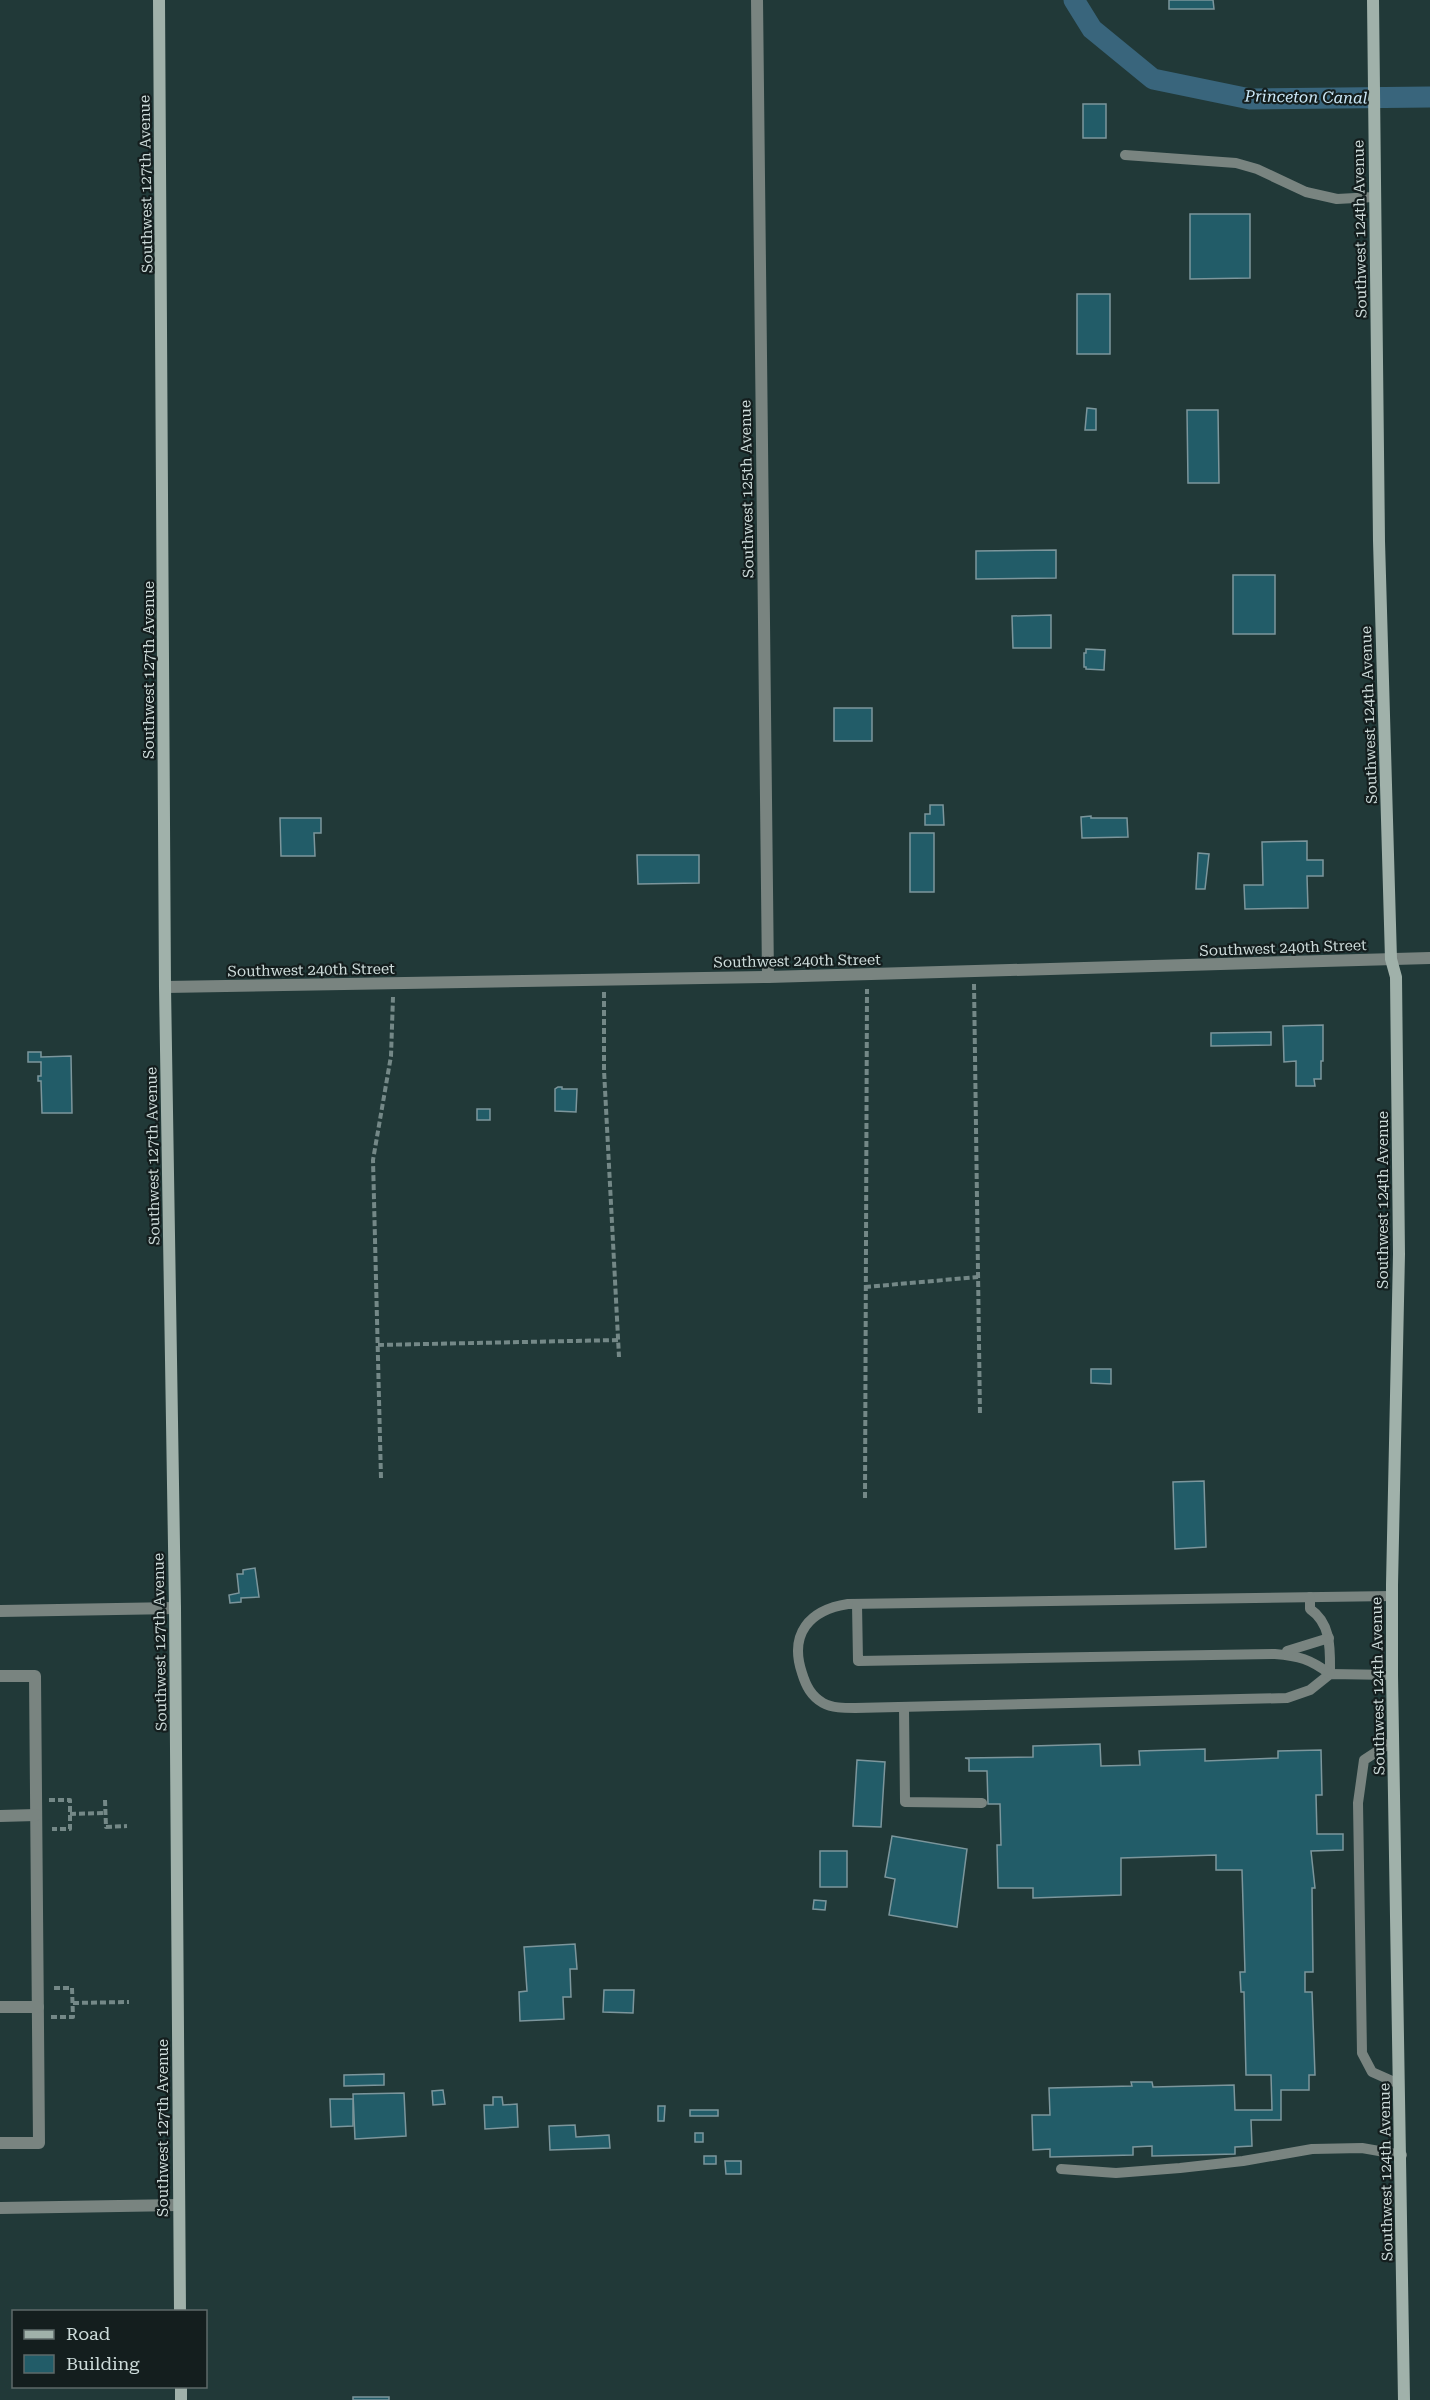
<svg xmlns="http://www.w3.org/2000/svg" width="1430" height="2400" font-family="'Roboto Serif',serif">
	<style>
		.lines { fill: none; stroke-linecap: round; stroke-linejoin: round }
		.canal { stroke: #39657c; stroke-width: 21 }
		.building { fill: #225c68; stroke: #7c969c; stroke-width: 1.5 }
		.path { stroke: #748887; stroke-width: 4; stroke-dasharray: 6 3; stroke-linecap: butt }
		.lane { stroke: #798480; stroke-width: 10 }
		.street { stroke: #798480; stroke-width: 12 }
		.secondary { stroke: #a0b1aa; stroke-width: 12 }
		.labels { text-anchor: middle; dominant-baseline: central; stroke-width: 4.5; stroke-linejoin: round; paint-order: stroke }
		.street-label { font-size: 15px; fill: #cddbda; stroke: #141e1e }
		.water-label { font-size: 16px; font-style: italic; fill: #cce8f8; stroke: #141e1e }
	</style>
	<rect width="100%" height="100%" fill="#213938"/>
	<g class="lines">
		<polyline class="canal" points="1074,0 1092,29 1153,79 1250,99 1430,97"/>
	</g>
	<g class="building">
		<polygon points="1169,0 1213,0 1214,9 1169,9"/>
		<rect x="1083" y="104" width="23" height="34"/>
		<polygon points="1190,214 1250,214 1250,278 1190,279"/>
		<rect x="1077" y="294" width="33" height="60"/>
		<polygon points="1087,408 1096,409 1096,430 1085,430"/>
		<polygon points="1187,410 1218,410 1219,483 1188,483"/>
		<polygon points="1056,550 1056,578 976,579 976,551"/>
		<rect x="1233" y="575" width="42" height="59"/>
		<polygon points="1051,615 1051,648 1013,648 1012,616"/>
		<polygon points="1086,649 1105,650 1104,670 1086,669 1086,667 1084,667 1084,653 1086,653"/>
		<rect x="834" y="708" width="38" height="33"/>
		<polygon points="930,805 943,805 944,825 925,825 925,814 930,814"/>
		<polygon points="1091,816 1091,818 1127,818 1128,837 1082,838 1081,817"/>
		<polygon points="280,818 321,818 321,833 314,833 315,856 281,856"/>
		<rect x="910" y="833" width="24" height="59"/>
		<polygon points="1307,841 1307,860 1323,860 1323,876 1307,876 1308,908 1245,909 1244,885 1263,885 1262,842"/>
		<polygon points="1198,853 1209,854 1205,889 1196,889"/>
		<polygon points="637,855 699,855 699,883 638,884"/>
		<polygon points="1323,1025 1323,1061 1321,1061 1321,1079 1314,1079 1315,1086 1296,1086 1296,1061 1284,1062 1283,1026"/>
		<polygon points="1271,1032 1271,1045 1211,1046 1211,1033"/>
		<polygon points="28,1052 41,1052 41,1057 71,1056 72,1113 42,1113 41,1081 38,1081 38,1076 41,1076 41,1062 28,1062"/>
		<polygon points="558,1087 562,1087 562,1089 577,1089 576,1112 555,1111 555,1089"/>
		<rect x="477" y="1109" width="13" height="11"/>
		<polygon points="1091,1369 1111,1369 1111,1384 1091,1383"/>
		<polygon points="1204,1481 1206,1547 1175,1549 1173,1482"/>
		<polygon points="255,1568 259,1597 241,1598 241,1602 230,1603 229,1595 239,1593 237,1574 243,1574 243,1570"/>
		<polygon points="1100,1744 1101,1766 1140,1765 1139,1751 1205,1749 1205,1761 1278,1758 1278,1751 1321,1750 1322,1795 1316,1795 1317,1834 1343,1834 1343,1850 1311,1851 1315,1888 1312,1888 1313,1972 1305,1972 1305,1992 1312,1992 1315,2075 1309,2075 1309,2090 1281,2090 1281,2120 1251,2120 1252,2146 1235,2147 1235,2154 1152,2156 1152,2146 1133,2147 1133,2155 1050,2157 1050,2149 1033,2150 1032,2115 1050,2115 1049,2088 1132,2086 1131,2082 1152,2082 1153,2087 1234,2085 1235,2110 1272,2110 1271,2075 1246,2075 1244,1992 1241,1992 1240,1972 1245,1972 1242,1870 1216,1870 1216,1855 1121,1858 1121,1895 1033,1898 1033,1888 998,1888 997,1845 1001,1845 1000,1804 988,1804 987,1771 969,1771 969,1759 965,1758 1033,1757 1033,1746"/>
		<polygon points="857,1760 885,1762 881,1827 853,1826"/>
		<polygon points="892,1836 967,1849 957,1927 889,1915 895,1879 885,1877"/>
		<rect x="820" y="1851" width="27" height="36"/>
		<polygon points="814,1900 826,1901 825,1910 813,1909"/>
		<polygon points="575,1944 577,1969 570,1969 571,1997 563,1997 564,2019 520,2021 519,1992 527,1991 524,1947"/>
		<polygon points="604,1990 634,1990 633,2013 603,2012"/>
		<polygon points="384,2074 384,2085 344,2086 344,2075"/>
		<polygon points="443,2090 445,2104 433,2105 432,2091"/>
		<polygon points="404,2093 406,2136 355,2139 353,2094"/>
		<polygon points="493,2097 502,2097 503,2105 517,2104 518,2127 485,2129 484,2105 493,2105"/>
		<polygon points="330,2099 353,2099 353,2126 331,2127"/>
		<polygon points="658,2106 665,2106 664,2121 658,2121"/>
		<rect x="690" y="2110" width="28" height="6"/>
		<polygon points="575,2125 576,2137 609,2135 610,2148 550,2150 549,2126"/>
		<rect x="695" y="2133" width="8" height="9"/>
		<rect x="704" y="2156" width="12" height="8"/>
		<polygon points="725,2161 741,2161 741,2174 726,2174"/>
		<rect x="353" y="2397" width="36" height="3"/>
	</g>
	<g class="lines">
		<g class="path">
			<polyline points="974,984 980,1415"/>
			<polyline points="604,992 604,1070 619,1357"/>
			<polyline points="865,1287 978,1277"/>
			<polyline points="378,1345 618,1340"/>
			<polyline points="381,1478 373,1160 391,1056 393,997"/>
			<polyline points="865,1498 867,989"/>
			<polyline points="49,1800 70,1800 70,1829 52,1829"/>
			<polyline points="105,1800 106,1827 127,1826"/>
			<polyline points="70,1814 105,1813"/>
			<polyline points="73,2003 129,2002"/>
			<polyline points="51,2017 73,2017 72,1988 52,1988"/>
		</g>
		<g class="lane">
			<polyline points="1125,155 1236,163 1257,169 1306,192 1337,199 1374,197"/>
			<path d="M1392,1596L848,1604C809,1610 789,1634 802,1673C806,1686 811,1696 823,1703C832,1708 844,1708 855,1708L1287,1698L1310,1690L1330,1674L1392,1675"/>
			<path d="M1310,1597V1609C1332,1624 1330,1650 1330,1674"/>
			<path d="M857,1604L858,1661L1275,1654C1299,1656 1310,1659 1330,1674"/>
			<polyline points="1287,1651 1329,1638"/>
			<polyline points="904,1707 905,1802 982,1803"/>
			<polyline points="1393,1741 1364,1760 1358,1803 1362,2053 1372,2072 1399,2084"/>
			<polyline points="1061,2169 1116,2173 1180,2168 1243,2161 1312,2149 1362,2148 1402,2155"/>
		</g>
		<g class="street">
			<polyline points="757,0 768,977"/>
			<polyline points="165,987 768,977 1430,958"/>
			<polyline points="0,1611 175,1608"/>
			<polyline points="0,1676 35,1676 39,2143 0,2143"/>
			<polyline points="0,1816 36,1815"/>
			<polyline points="0,2007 38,2007"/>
			<polyline points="0,2208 179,2205"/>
		</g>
		<g class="secondary">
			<polyline points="159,0 165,987 175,1608 180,2312"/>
			<polyline points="1373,0 1379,541 1391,959 1396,977 1399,1254 1392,1585 1392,1675 1404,2400"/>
			<polyline points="181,2386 181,2400"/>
		</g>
	</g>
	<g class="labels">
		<g class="street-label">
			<text transform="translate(146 184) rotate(-91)">Southwest 127th Avenue</text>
			<text transform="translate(1360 229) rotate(-91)">Southwest 124th Avenue</text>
			<text transform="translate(747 489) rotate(-91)">Southwest 125th Avenue</text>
			<text transform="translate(149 670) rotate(-90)">Southwest 127th Avenue</text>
			<text transform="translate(1369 715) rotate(-92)">Southwest 124th Avenue</text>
			<text transform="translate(1283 948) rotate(-2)">Southwest 240th Street</text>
			<text transform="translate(797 961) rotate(-1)">Southwest 240th Street</text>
			<text transform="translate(311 970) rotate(-1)">Southwest 240th Street</text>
			<text transform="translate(153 1156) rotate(-91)">Southwest 127th Avenue</text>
			<text transform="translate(1383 1200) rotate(-90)">Southwest 124th Avenue</text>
			<text transform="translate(160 1642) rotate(-91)">Southwest 127th Avenue</text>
			<text transform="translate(1378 1686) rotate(-91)">Southwest 124th Avenue</text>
			<text transform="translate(163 2128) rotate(-90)">Southwest 127th Avenue</text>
			<text transform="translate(1386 2172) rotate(-91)">Southwest 124th Avenue</text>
		</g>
		<g class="water-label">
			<text transform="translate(1306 97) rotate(1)">Princeton Canal</text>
		</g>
	</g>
	<rect x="12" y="2310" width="195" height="78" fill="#141e1e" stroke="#5e6a69" stroke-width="1.5"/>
	<rect x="24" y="2330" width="30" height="9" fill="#a0b1aa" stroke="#5e6a69" stroke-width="1.5"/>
	<text x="66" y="2340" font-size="18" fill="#cddbda">Road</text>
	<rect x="24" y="2355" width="30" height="18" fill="#225c68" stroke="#5e6a69" stroke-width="1.5"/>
	<text x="66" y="2370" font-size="18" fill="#cddbda">Building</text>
</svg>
